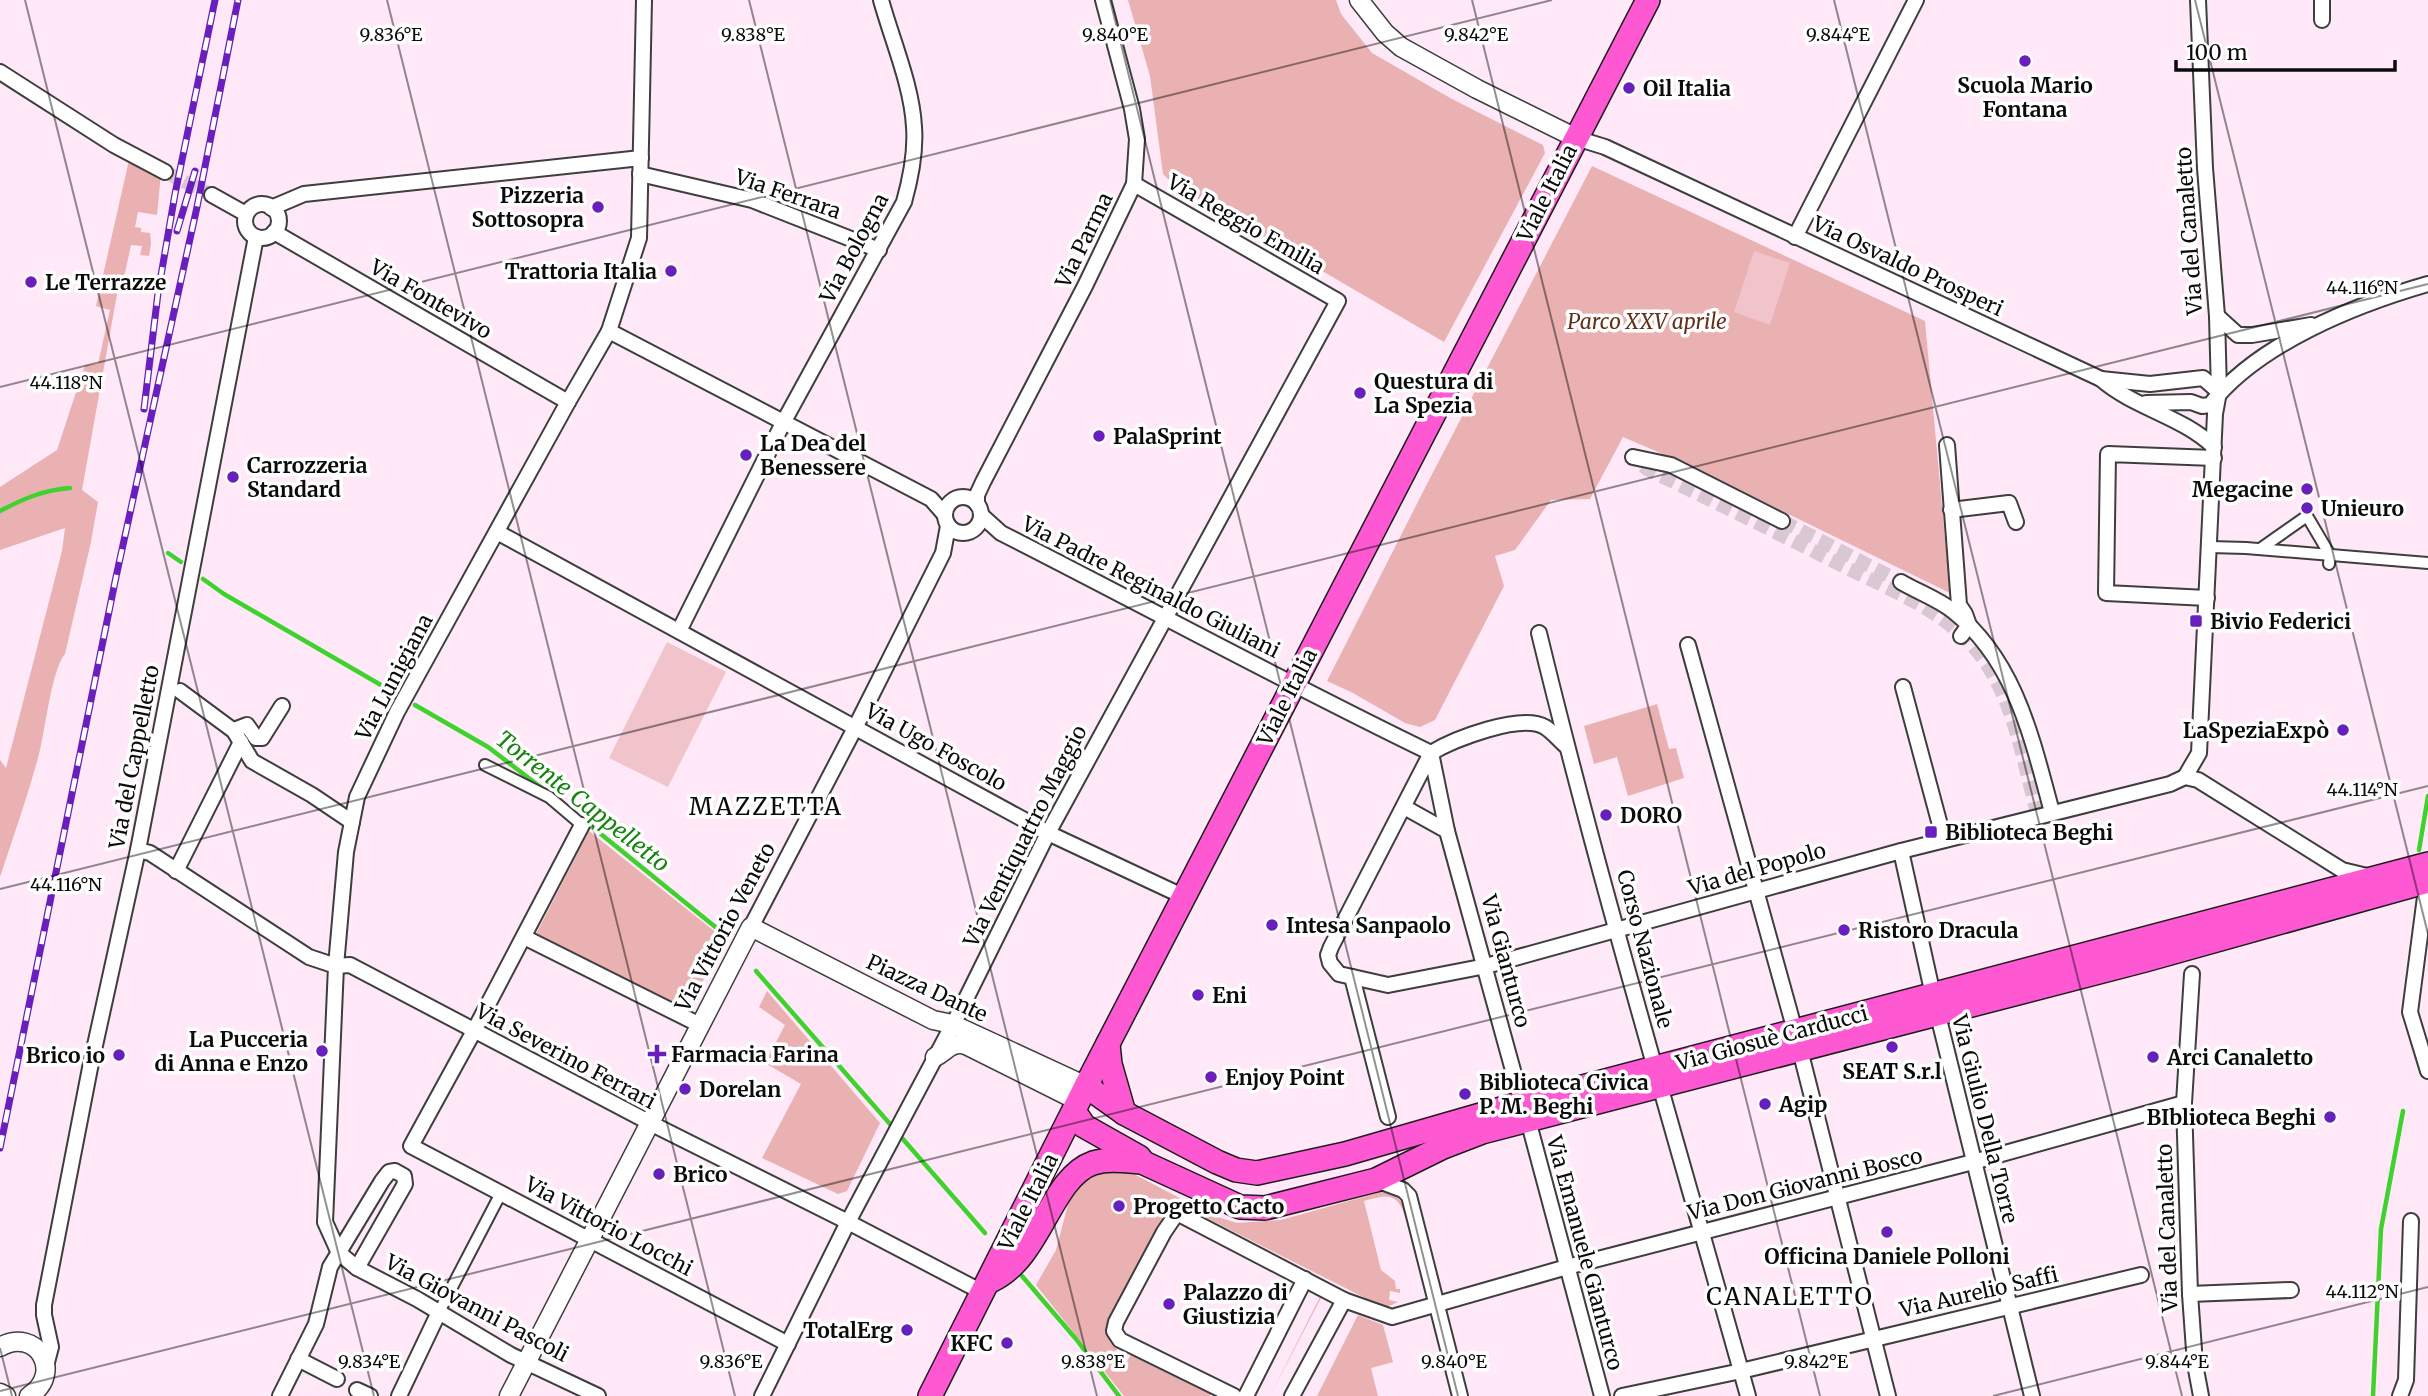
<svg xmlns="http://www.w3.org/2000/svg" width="2428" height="1396" font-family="Merriweather,serif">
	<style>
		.green { fill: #eab1b2 }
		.pitch { fill: #f1c3ca }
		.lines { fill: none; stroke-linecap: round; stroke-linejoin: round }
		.stream { stroke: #3fd22f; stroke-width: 4.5 }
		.minor-tunnel { stroke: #dac7d4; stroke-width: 14; stroke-dasharray: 14 7; stroke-linecap: butt }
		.pedestrian-casing { stroke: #3e3e3e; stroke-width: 14 }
		.minor-casing { stroke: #3e3e3e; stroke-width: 18 }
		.tertiary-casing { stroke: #3e3e3e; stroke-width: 21 }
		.primary-casing { stroke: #1c1c1c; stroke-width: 26 }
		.pedestrian { stroke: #fff; stroke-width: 10 }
		.minor { stroke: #fff; stroke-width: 14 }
		.tertiary { stroke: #fff; stroke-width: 18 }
		.primary { stroke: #fe59d3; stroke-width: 23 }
		.rail-casing { stroke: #681fbe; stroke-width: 7 }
		.rail { stroke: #fff; stroke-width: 4.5; stroke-dasharray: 13; stroke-linecap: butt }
		.ticks { fill: none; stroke: #0b0b0b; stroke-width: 2; stroke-opacity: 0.45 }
		.poi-dot { fill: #681fbe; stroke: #fff; stroke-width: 2.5 }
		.labels { text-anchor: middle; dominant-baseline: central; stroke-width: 7; stroke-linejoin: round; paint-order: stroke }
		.poi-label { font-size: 21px; font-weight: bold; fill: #0b0b0b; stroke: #fff; text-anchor: start }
		.street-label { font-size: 21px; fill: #0b0b0b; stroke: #fff }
		.park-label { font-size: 21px; font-style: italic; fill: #63301a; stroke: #fff }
		.water-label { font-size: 23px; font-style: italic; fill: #178311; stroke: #fff }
		.quarter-label { font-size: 24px; letter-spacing: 2px; fill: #0b0b0b; stroke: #fff }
		.ticks-label { font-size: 18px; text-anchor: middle; fill: #0b0b0b; stroke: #fff; stroke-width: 7; stroke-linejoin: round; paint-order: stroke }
	</style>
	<rect width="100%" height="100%" fill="#ffe8f8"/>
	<g class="green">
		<polygon points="1128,0 1336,0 1341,14 1372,53 1452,99 1543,145 1545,153 1444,342 1173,184 1163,174 1150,76"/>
		<path d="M129,160L161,173L157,215L138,212L135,227L141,228V232L150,233L151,244L149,256L140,255L142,246L131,245L125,273L119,283L82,490L98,502L91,542L65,654C51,670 45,734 38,758C27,798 13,838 0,877V760L6,768L62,551L65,528L0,550V487L57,450L85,365L98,364L110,310L96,306Z"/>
		<polygon points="1592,166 1925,321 1950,593 1686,464 1623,437 1590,499 1551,500 1515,550 1495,556 1504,586 1435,720 1420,727 1405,723 1353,693 1327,681 1428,482"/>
		<polygon points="1657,704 1669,749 1676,748 1684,778 1628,796 1617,757 1594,764 1584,726"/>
		<polygon points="589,831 724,939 687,1013 536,934"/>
		<polygon points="767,991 880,1123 847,1191 838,1194 762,1158 801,1084 765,1063 785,1025 759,1007"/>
		<path d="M1107,1169L1130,1172L1212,1215L1237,1223L1281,1220L1381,1192C1401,1194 1405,1205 1411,1223H1407C1399,1194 1392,1193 1364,1201L1381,1270L1395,1281L1396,1289H1400V1293L1390,1291L1389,1300L1398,1302L1385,1308L1189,1209L1175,1208L1165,1217L1111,1320L1113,1342L1119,1347L1113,1354L1126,1363L1132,1353L1211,1394L1210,1396H1124L1036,1285L1056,1250L1070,1197L1086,1177Z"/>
		<polygon points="1313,1290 1333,1303 1321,1298 1270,1396 1320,1297 1310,1292"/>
		<polygon points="1358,1315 1383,1325 1393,1362 1371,1368 1378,1396 1317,1396"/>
	</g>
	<g class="pitch">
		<polygon points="1754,251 1790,263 1770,325 1734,312"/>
		<polygon points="667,642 726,672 668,787 609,758"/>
	</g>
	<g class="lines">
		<g class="stream">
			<path d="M0,511C23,499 43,490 70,488"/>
			<polyline points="168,553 181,562"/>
			<polyline points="203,579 224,594 393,692"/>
			<polyline points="415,705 488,747 543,789"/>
			<polyline points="586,822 724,934"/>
			<polyline points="2419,850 2428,796"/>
			<polyline points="756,971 890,1124"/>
			<polyline points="902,1138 985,1233"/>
			<polyline points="1022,1276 1076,1339 1119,1396"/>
			<polyline points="2373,1396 2381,1229 2403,1111"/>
		</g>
		<g class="minor-tunnel">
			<polyline points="165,172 212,195"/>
			<path d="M1631,464L1633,457L1647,469C1713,501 1778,533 1843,566C1891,590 1948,612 1981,656C2015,702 2023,762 2038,816"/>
			<polyline points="1782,521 1901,582"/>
		</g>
		<g class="pedestrian-casing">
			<g id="pedestrian">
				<polyline points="2210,547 2246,548 2428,563"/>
				<polyline points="2260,549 2307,516 2330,555 2329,564"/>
				<polyline points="485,765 549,797 582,825"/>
				<polyline points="439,1312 501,1193"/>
			</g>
		</g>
		<g class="minor-casing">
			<g id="minor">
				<polyline points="2322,0 2322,20"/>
				<polyline points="0,72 114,145 165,172"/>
				<path d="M1576,138L1605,147L2101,379C2134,408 2182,416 2214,447"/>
				<polyline points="640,174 752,200 879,250"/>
				<polyline points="212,195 246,214"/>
				<circle cx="262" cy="221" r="17"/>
				<polyline points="271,208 304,194 641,158"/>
				<polyline points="274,232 568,402"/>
				<polyline points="1795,237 1916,0"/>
				<polyline points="2217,316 2238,335 2252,335 2311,325"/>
				<polyline points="609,331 931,499 945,515"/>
				<polyline points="2101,379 2150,384 2203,378 2219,392"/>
				<path d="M2146,403L2191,402L2202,406L2210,405C2257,344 2355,305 2428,284"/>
				<polyline points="1947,445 1959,605 1965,614 1969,625 1961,636"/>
				<polyline points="1633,457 1671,465 1782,521"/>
				<circle cx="963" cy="515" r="18"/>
				<polyline points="977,504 977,495 983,482 1085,286 1134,184 1137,139 1132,109 1103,0"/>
				<polyline points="1951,510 2009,503 2016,522"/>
				<path d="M981,515L1001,533C1145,606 1286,683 1431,753"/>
				<polyline points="497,532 1048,833 1176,893"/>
				<path d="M1901,582C1918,592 1938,599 1953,611C2016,661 2032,739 2052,812"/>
				<polyline points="2207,598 2106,593 2108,454 2214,458"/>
				<path d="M679,631L783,423L904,202C911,177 916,153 914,127C912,86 892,40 881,0"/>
				<path d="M1539,633C1601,889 1677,1142 1748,1396"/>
				<polyline points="1688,645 1795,1031"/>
				<polyline points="1903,687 1944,840"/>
				<polyline points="180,691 234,731 252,761 312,795 352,822"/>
				<polyline points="234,730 247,725 256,738 262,738 282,706"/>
				<polyline points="1431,753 1331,947 1328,955 1330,963 1339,974 1388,985 1486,966 1901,851 2170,784 2185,777"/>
				<polyline points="1431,753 1447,831 1522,1103"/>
				<path d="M1431,753C1454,739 1521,713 1545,727C1553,732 1559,740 1566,746"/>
				<polyline points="2185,777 2199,753 2215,414 2219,392 2217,316 2205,168 2198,0"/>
				<polyline points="2185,777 2198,780 2342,870 2367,876"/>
				<polyline points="1404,807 1447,831"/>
				<polyline points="582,825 474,1031 411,1146 788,1344"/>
				<polyline points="138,850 150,853 309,957 336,966 350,965 660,1128 848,1222 982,1292"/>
				<polyline points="1901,851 1933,995 2032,1396"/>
				<polyline points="176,871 241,742"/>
				<polyline points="2428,893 2425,897 2410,1012 2428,1071"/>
				<polyline points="751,927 856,726 943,553 948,526"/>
				<polyline points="524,937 700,1025"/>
				<polyline points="2192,974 2184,1103 2190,1294 2195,1364 2201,1396"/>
				<polyline points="1352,977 1388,1117"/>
				<polyline points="1800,1050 1888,1396"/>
				<polyline points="1528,1120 1602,1396"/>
				<polyline points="1376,1180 1403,1190 1409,1196 1460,1396"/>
				<polyline points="2190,1294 2291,1290"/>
				<polyline points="298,1359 337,1379"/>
				<polyline points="46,1366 51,1347 44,1315 44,1305 90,1068 138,850 256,237"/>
				<polyline points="357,1390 370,1396"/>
				<polyline points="280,1396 316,1324 330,1267 382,1181 389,1172 395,1171 404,1176 405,1184 357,1268"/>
				<polyline points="399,1396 439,1312"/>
				<polyline points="598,1396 511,1355 417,1299 357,1268 339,1253 325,1222 336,966 346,852 357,797 397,712 568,402 609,331 639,238 644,0"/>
				<polyline points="762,1396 848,1222 960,1011 1048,833 1338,301 1134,184"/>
				<polyline points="1234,1396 1120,1340 1114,1331 1116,1322 1164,1232 1177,1213 1344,1300"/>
				<polyline points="1246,1396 1305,1279"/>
				<polyline points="1292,1396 1344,1300 1392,1317 1567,1267 1973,1162 2184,1103"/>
				<polyline points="1622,1396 1741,1371 2141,1275"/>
				<polyline points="2400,1396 2406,1380 2411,1221"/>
			</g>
		</g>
		<g class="tertiary-casing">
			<g id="tertiary">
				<polyline points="1359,0 1385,33 1401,47 1477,89 1576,138"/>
				<path d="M935,1057C947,1051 951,1041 966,1045L1078,1101"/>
				<path d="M0,1347C36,1326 65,1373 29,1396"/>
				<polyline points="0,1393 6,1396"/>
				<polyline points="509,1396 751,927 933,1020 952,1024 1086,1086"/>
			</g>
		</g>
		<g class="primary-casing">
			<g id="primary">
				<polyline points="1108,1044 1110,1064 1124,1113"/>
				<polyline points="1086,1086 1124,1113 1217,1162 1236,1170 1257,1173 1345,1154 1522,1103 2428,864"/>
				<polyline points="1074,1111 1084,1126 1139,1157 1144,1163 1240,1207 1265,1208 1376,1180 1443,1147 1482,1132 2145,960 2428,881"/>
				<path d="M992,1280C1041,1257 1050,1178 1093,1163C1109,1158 1126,1161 1142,1162"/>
				<polyline points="930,1396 1086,1086 1648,0"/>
			</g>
		</g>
		<use href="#pedestrian" class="pedestrian"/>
		<use href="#minor" class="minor"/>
		<use href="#tertiary" class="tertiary"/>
		<use href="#primary" class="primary"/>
		<g class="rail-casing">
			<g id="rail">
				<polyline points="177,231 195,171"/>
				<polyline points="144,409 158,293 175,194 215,0"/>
				<polyline points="0,1148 116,577 197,207 238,0"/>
			</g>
		</g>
		<use href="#rail" class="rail"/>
	</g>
	<path class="ticks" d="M25,0L374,1396M387,0L735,1396M749,0L1097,1396M1110,0L1458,1396M1472,0L1820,1396M1834,0L2182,1396M2195,0L2428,934M0,387L1552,0M0,889L2428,284M0,1348L12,1396M0,1391L2428,786M1993,1396L2428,1287"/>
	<g class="poi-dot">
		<circle cx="2025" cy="61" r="7"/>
		<circle cx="1629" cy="88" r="7"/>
		<circle cx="598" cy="207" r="7"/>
		<circle cx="671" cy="271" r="7"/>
		<circle cx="31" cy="282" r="7"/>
		<circle cx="1360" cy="393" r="7"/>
		<circle cx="1099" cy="436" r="7"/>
		<circle cx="746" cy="455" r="7"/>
		<circle cx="233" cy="477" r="7"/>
		<circle cx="2307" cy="489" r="7"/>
		<circle cx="2307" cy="508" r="7"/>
		<rect x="2189" y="614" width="14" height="14" rx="3.5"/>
		<circle cx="2343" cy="730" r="7"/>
		<circle cx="1606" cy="815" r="7"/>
		<rect x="1924" y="825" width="14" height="14" rx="3.5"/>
		<circle cx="1272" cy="925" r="7"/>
		<circle cx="1844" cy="930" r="7"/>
		<circle cx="1198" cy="995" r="7"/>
		<circle cx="1892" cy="1047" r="7"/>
		<circle cx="322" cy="1051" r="7"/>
		<path d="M653.5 1043.5h7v7h7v7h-7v7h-7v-7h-7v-7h7z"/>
		<circle cx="119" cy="1055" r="7"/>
		<circle cx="2153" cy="1057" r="7"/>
		<circle cx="1211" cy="1077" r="7"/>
		<circle cx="685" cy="1089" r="7"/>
		<circle cx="1465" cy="1094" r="7"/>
		<circle cx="1765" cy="1104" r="7"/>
		<circle cx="2330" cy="1117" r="7"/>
		<circle cx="659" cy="1174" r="7"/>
		<circle cx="1119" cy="1206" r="7"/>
		<circle cx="1887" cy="1232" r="7"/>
		<circle cx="1169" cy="1304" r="7"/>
		<circle cx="907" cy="1330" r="7"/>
		<circle cx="1007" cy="1343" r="7"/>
	</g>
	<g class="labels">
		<g class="poi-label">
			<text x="2025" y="85" text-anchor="middle">Scuola Mario<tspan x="2025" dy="24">Fontana</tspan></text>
			<text x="1643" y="88">Oil Italia</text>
			<text x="584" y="195" text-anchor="end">Pizzeria<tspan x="584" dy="24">Sottosopra</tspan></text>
			<text x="657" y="271" text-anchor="end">Trattoria Italia</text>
			<text x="45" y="282">Le Terrazze</text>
			<text x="1374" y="381">Questura di<tspan x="1374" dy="24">La Spezia</tspan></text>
			<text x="1113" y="436">PalaSprint</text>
			<text x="760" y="443">La Dea del<tspan x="760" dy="24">Benessere</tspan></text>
			<text x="247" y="465">Carrozzeria<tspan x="247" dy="24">Standard</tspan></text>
			<text x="2293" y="489" text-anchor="end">Megacine</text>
			<text x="2321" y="508">Unieuro</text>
			<text x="2210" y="621">Bivio Federici</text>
			<text x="2329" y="730" text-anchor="end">LaSpeziaExpò</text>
			<text x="1620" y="815">DORO</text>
			<text x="1945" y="832">Biblioteca Beghi</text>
			<text x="1286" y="925">Intesa Sanpaolo</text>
			<text x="1858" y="930">Ristoro Dracula</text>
			<text x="1212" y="995">Eni</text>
			<text x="308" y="1039" text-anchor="end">La Pucceria<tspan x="308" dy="24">di Anna e Enzo</tspan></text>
			<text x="671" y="1054">Farmacia Farina</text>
			<text x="105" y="1055" text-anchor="end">Brico io</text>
			<text x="2167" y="1057">Arci Canaletto</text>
			<text x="1892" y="1071" text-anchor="middle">SEAT S.r.l</text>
			<text x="1225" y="1077">Enjoy Point</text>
			<text x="1479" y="1082">Biblioteca Civica<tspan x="1479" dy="24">P. M. Beghi</tspan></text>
			<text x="699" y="1089">Dorelan</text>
			<text x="1779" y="1104">Agip</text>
			<text x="2316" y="1117" text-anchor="end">BIblioteca Beghi</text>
			<text x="673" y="1174">Brico</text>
			<text x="1133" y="1206">Progetto Cacto</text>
			<text x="1887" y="1256" text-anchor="middle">Officina Daniele Polloni</text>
			<text x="1183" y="1292">Palazzo di<tspan x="1183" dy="24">Giustizia</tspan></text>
			<text x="893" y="1330" text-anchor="end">TotalErg</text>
			<text x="993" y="1343" text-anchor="end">KFC</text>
		</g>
		<g class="street-label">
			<text transform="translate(1547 193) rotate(-63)">Viale Italia</text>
			<text transform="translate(788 194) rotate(19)">Via Ferrara</text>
			<text transform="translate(1246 224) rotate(30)">Via Reggio Emilia</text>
			<text transform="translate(2189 231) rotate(-94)">Via del Canaletto</text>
			<text transform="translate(1084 240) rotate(-64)">Via Parma</text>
			<text transform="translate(854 248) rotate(-62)">Via Bologna</text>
			<text transform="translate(1908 266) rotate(25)">Via Osvaldo Prosperi</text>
			<text transform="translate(431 299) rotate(30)">Via Fontevivo</text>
			<text transform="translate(1151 587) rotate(27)">Via Padre Reginaldo Giuliani</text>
			<text transform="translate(394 677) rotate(-62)">Via Lunigiana</text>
			<text transform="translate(1287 697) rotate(-63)">Viale Italia</text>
			<text transform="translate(936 747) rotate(29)">Via Ugo Foscolo</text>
			<text transform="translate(134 757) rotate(-79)">Via del Cappelletto</text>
			<text transform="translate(1025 836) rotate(-63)">Via Ventiquattro Maggio</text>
			<text transform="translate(1757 869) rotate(-16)">Via del Popolo</text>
			<text transform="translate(725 927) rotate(-62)">Via Vittorio Veneto</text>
			<text transform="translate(1645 949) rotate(75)">Corso Nazionale</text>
			<text transform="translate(1506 961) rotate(75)">Via Gianturco</text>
			<text transform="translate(927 988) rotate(25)">Piazza Dante</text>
			<text transform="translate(1772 1038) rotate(-15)">Via Giosuè Carducci</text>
			<text transform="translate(566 1056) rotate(28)">Via Severino Ferrari</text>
			<text transform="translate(1985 1119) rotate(76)">Via Giulio Della Torre</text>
			<text transform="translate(1805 1184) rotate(-14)">Via Don Giovanni Bosco</text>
			<text transform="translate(1028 1202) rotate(-63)">Viale Italia</text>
			<text transform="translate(609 1226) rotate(28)">Via Vittorio Locchi</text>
			<text transform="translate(2167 1228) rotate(-92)">Via del Canaletto</text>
			<text transform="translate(1585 1253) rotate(75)">Via Emanuele Gianturco</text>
			<text transform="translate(1979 1292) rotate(-13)">Via Aurelio Saffi</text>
			<text transform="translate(477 1308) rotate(28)">Via Giovanni Pascoli</text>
		</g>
		<g class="park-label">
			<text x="1647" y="321">Parco XXV aprile</text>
		</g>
		<g class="water-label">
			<text transform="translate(583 801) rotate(38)">Torrente Cappelletto</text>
		</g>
		<g class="quarter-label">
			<text x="766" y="806">MAZZETTA</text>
			<text x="1790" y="1296">CANALETTO</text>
		</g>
	</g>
	<g class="ticks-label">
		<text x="391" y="41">9.836°E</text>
		<text x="753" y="41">9.838°E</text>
		<text x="1115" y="41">9.840°E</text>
		<text x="1476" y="41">9.842°E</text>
		<text x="1838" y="41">9.844°E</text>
		<text x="2362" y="294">44.116°N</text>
		<text x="66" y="389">44.118°N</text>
		<text x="2362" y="796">44.114°N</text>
		<text x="66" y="891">44.116°N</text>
		<text x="2362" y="1298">44.112°N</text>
		<text x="369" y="1368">9.834°E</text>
		<text x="731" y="1368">9.836°E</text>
		<text x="1093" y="1368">9.838°E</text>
		<text x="1454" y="1368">9.840°E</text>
		<text x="1816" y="1368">9.842°E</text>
		<text x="2177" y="1368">9.844°E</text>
	</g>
	<path d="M2176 60v10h219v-10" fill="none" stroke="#0b0b0b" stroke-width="3.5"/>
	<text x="2186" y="60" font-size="21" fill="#0b0b0b" stroke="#ffffff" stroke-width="5" paint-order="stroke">100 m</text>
</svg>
